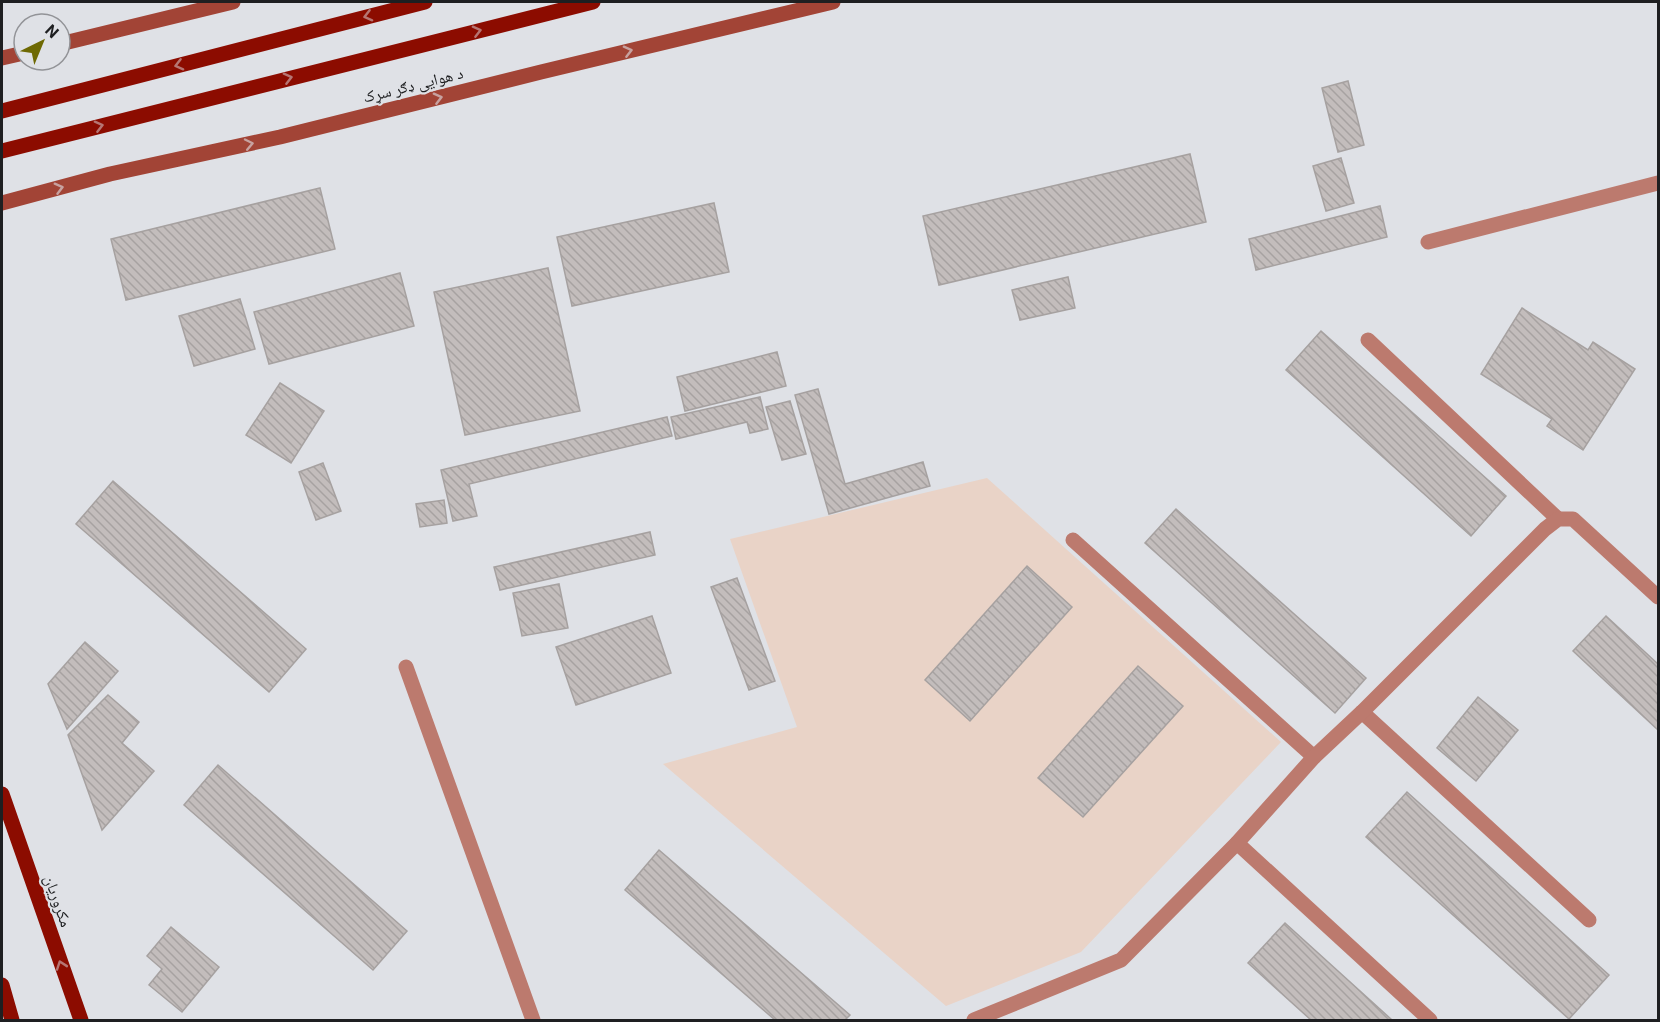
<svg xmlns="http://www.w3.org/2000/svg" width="1660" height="1022" font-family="Roboto,'Noto Naskh Arabic',sans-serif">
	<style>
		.education { fill: #e9d3c7 }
		.building { fill: url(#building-back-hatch); stroke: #a6a1a0; stroke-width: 1.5 }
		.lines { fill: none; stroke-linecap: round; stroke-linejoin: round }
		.street { stroke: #bc7a6e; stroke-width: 15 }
		.secondary { stroke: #a24436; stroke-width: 15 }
		.primary { stroke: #8c0c00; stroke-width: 15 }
		.oneway { stroke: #b67673 }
		.oneway2 { stroke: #c7a2a0 }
		.labels { text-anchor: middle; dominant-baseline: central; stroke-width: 4.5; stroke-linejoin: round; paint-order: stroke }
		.street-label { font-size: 16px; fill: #1e1f21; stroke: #dfe1e6 }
	</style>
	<defs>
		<pattern id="building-back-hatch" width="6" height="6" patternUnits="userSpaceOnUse" patternTransform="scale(1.5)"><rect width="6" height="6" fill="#c3bdbc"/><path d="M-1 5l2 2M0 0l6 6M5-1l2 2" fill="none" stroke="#a7a2a1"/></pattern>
	</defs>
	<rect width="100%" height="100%" fill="#dfe1e6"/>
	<polygon class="education" points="987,478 1281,742 1081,952 946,1006 663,764 797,727 730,539"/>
	<g class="building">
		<polygon points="1348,81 1364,145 1338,152 1322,88"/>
		<polygon points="1190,154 1206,222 939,285 923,216"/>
		<polygon points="1341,158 1354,203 1326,211 1313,166"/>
		<polygon points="320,188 335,249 126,300 111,239"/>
		<polygon points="714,203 729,272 572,306 557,237"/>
		<polygon points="1380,206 1387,237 1256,270 1249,239"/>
		<polygon points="548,268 580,411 465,435 434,292"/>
		<polygon points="400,273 414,326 269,364 254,312"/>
		<polygon points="1068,277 1075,308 1020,320 1012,290"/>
		<polygon points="240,299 255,349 194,366 179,316"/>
		<polygon points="1522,308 1588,350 1593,342 1635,369 1583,450 1547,426 1552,419 1481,374"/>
		<polygon points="1321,331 1506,496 1471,536 1286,370"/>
		<polygon points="777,352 786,386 685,411 677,377"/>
		<polygon points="280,383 324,411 291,463 246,435"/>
		<polygon points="818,389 845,484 923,462 930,486 829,514 795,395"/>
		<polygon points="760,397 768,429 750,433 747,422 676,439 671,417"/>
		<polygon points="790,401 806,454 782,460 766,407"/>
		<polygon points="667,417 672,436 469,484 477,516 453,521 441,470"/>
		<polygon points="323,463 341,511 316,520 299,472"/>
		<polygon points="113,481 306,649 269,692 76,524"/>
		<polygon points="444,500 447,523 420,527 416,504"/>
		<polygon points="1176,509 1366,678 1335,713 1145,543"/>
		<polygon points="650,532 655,555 500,590 494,567"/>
		<polygon points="1027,566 1072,607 970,721 925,680"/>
		<polygon points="737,578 775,681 749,690 711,587"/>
		<polygon points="559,584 568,628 522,636 513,593"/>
		<polygon points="652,616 671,673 576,705 556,647"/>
		<polygon points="1606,616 1658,664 1658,730 1573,651"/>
		<polygon points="85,642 118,671 67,729 48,684"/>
		<polygon points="1138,666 1183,706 1083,817 1038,778"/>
		<polygon points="108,695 139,722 122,743 154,771 102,830 68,735"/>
		<polygon points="1478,697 1518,730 1476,781 1437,748"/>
		<polygon points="218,765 407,931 373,970 184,805"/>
		<polygon points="1407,792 1609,975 1569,1019 1366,837"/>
		<polygon points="659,850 850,1015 845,1020 775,1020 625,890"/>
		<polygon points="1285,923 1392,1020 1311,1020 1248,963"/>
		<polygon points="171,927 219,967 182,1012 149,985 162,969 147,956"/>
	</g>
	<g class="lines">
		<g class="street">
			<polyline points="1428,242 1658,183"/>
			<polyline points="1368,340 1558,519"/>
			<polyline points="1073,540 1314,757"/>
			<polyline points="406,667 533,1020"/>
			<polyline points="1362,712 1589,920"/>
			<polyline points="1237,843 1430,1020"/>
			<polyline points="974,1020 1121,960 1237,843 1314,757 1362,712 1545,529 1558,519 1573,519 1658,597"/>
		</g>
		<g class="secondary">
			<polyline points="60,44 233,2"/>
			<polyline points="2,58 24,53"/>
			<polyline points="2,203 110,174 280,137 541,72 833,2"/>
		</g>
		<g class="primary">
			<polyline points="2,111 425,2"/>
			<polyline points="2,151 593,2"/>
			<polyline points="2,794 81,1020"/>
			<polyline points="2,985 12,1020"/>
		</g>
	</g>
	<defs><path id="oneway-chevron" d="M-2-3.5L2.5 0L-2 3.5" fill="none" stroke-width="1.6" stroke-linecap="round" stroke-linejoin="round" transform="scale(1.5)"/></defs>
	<g class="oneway">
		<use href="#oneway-chevron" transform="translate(368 16) rotate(166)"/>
		<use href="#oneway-chevron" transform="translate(477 31) rotate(-14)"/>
		<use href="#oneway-chevron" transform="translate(179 65) rotate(166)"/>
		<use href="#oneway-chevron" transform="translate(288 78) rotate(-14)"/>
		<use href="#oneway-chevron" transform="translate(99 126) rotate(-14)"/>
		<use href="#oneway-chevron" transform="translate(61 965) rotate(-109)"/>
	</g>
	<g class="oneway2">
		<use href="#oneway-chevron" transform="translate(628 51) rotate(-14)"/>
		<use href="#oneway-chevron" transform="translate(438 98) rotate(-14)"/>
		<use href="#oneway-chevron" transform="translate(249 144) rotate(-12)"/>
		<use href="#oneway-chevron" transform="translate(59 188) rotate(-15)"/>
	</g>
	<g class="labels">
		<g class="street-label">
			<text transform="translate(413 85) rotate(-14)">د هوایی ډګر سړک</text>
			<text transform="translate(58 901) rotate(71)">مکروریان</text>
		</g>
	</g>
	<rect width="1660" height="1022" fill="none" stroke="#1e1f21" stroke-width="6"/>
	<g transform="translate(42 42) rotate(43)"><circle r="28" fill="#dfe1e6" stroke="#929397" stroke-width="1.5"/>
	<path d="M0-4.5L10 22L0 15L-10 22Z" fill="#6e6903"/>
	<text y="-9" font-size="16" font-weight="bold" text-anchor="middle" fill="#1e1f21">N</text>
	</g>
</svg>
